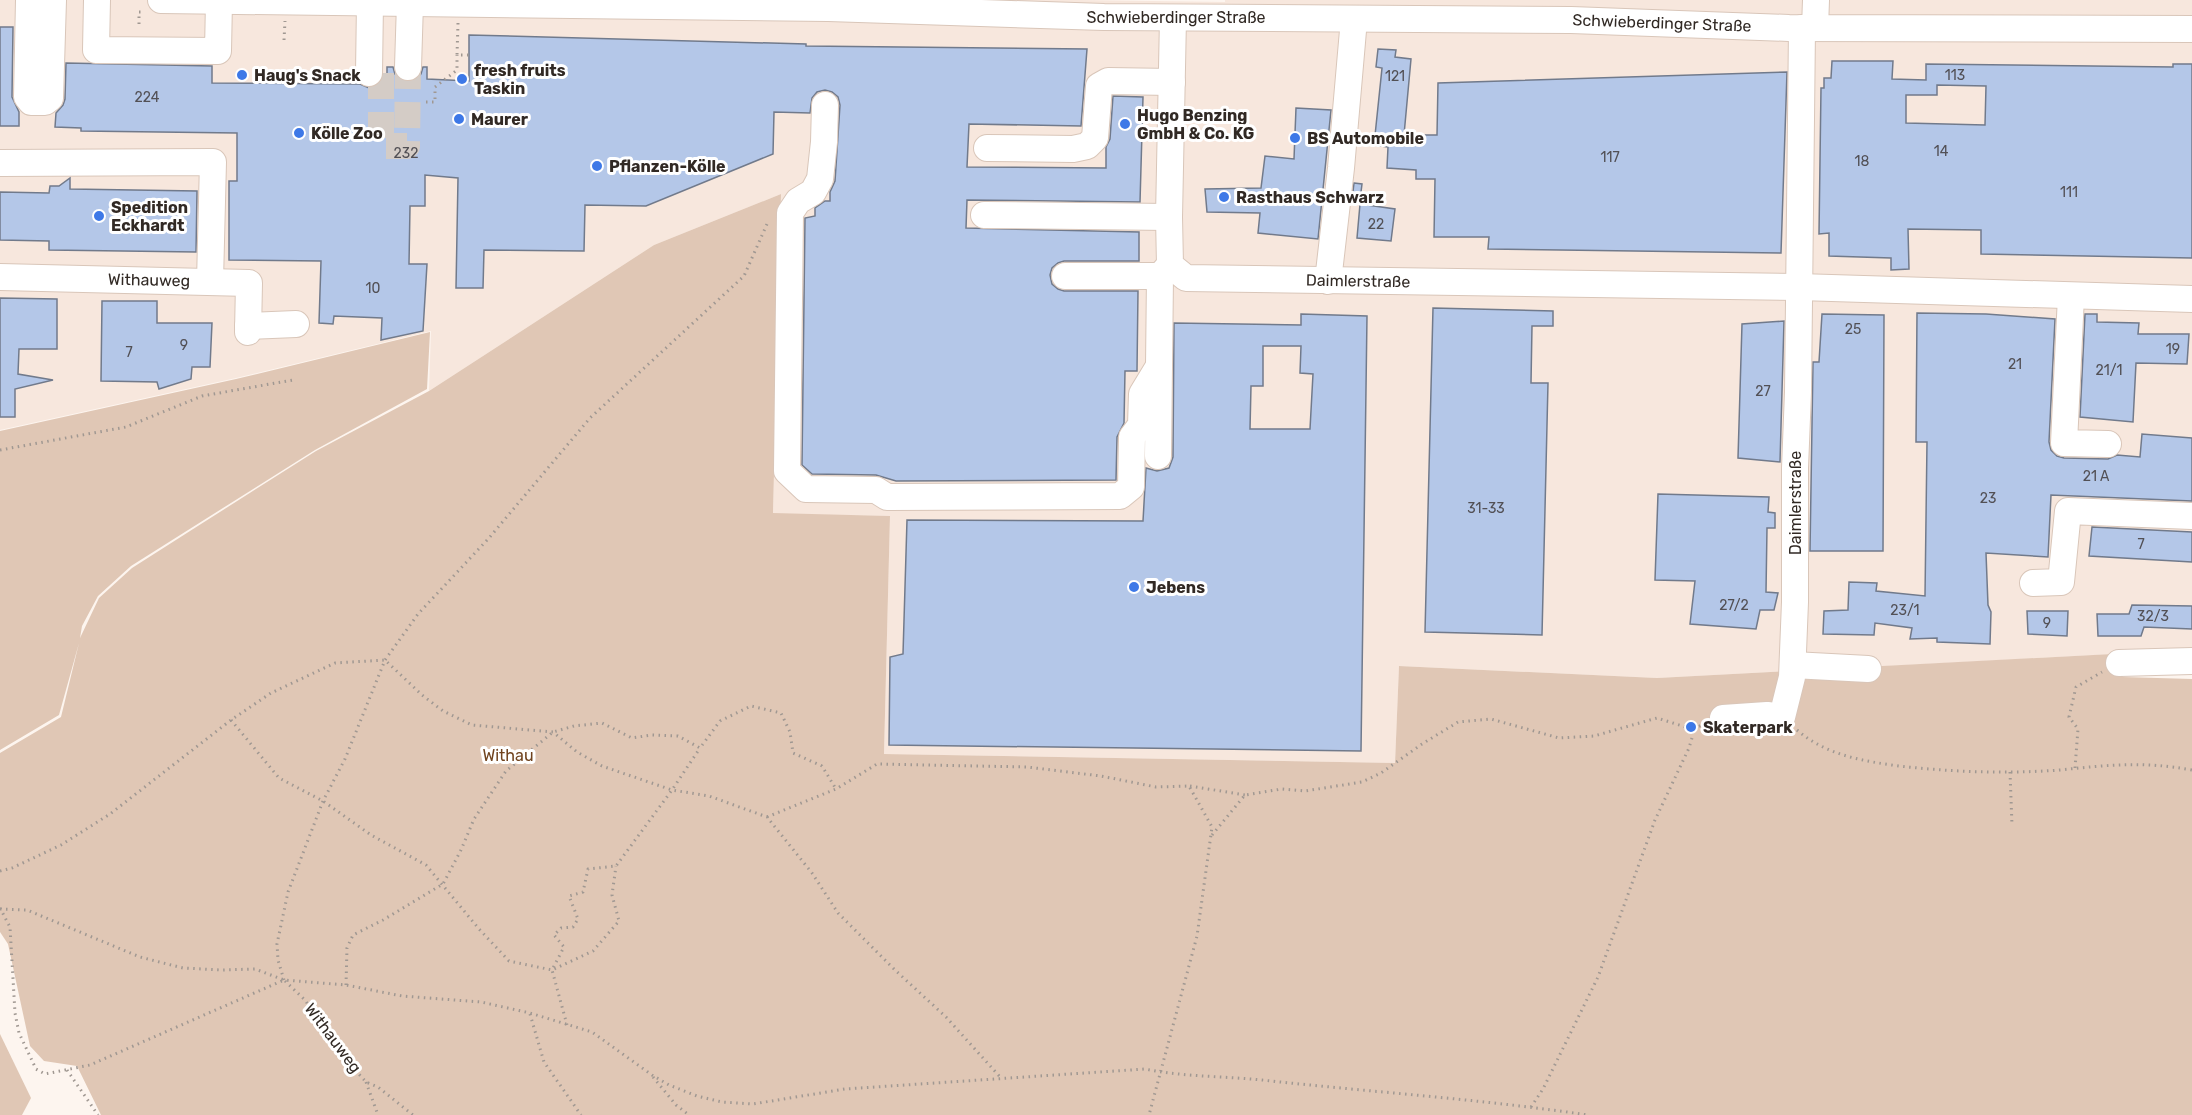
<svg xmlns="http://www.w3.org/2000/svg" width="2192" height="1115" font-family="Rubik,sans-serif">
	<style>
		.built { fill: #f7e7dd }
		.green { fill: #e0c7b5 }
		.building { fill: #b4c7e8; stroke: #717a8b; stroke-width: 1.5; fill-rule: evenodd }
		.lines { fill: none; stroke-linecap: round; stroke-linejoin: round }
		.minor-tunnel { stroke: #d4ccc6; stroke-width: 26; stroke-dasharray: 26 13; stroke-linecap: butt }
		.minor-casing { stroke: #d9c6b9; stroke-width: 28 }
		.path { stroke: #a09892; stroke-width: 3; stroke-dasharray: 1.5 4.5; stroke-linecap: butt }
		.minor { stroke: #fff; stroke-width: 26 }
		.poi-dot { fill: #3d78e7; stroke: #fff; stroke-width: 2 }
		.labels { text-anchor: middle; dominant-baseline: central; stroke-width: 6; stroke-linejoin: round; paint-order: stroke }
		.number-label { font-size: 14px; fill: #525055 }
		.street-label { font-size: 16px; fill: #312924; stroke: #fff }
		.poi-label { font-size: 16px; font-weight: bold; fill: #312924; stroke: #fff; text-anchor: start }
		.park-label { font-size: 16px; fill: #70431e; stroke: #fff }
	</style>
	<rect width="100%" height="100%" fill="#fdf5ef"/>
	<polygon class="built" points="0,0 1080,0 1225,2 1225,0 2192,0 2192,650 1657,678 1399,666 1395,763 884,754 890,516 773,514 781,194 654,245 429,391 431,331 236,378 0,430"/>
	<g class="green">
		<polygon points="781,194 773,513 890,516 884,754 1395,763 1399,666 1657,678 2112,654 2123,677 2192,679 2192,1115 101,1115 77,1066 44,1061 30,1046 8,944 0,932 0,753 61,717 79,643 59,715 0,750 0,431 236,379 430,332 427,389 315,450 131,566 98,596 82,626 80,638 99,598 132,568 201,524 316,451 429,391 654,245"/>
		<polygon points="0,1034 31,1098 22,1115 0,1115"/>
	</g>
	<g class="building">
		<polygon points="0,27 13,27 12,97 19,112 19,126 0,126"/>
		<polygon points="469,35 806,44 806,46 1087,49 1081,126 969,124 967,167 1106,168 1106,147 1110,139 1113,96 1143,97 1140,202 967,200 966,228 1139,232 1139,261 1064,261 1058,263 1052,268 1050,275 1052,284 1058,289 1064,291 1138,291 1137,371 1125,371 1124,423 1117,437 1116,480 896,481 876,475 812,474 802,465 805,218 815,216 815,208 825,201 830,201 830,192 835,181 840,105 838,97 832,92 825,90 817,92 812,98 810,113 774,112 773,154 646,206 585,205 584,251 484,250 483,288 456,288 458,178 425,175 425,206 410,206 409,264 427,264 423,331 381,340 382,318 334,316 333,324 319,323 321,261 229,260 229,181 237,181 237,133 81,131 81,128 55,127 56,113 63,105 65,99 66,63 212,66 212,83 360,84 369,88 378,85 387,85 387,67 393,67 395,74 400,79 407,82 416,80 421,74 423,67 427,67 427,79 469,81"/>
		<polygon points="1378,49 1396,50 1395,57 1411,59 1404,135 1437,135 1438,83 1787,72 1781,253 1488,249 1489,237 1434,237 1435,179 1416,179 1416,170 1387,168 1388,147 1374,145 1382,68 1376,67"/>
		<path d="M1832,61H1893L1892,79L1926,80V64L2173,67V64H2192V258L1981,254V230L1908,229L1909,269L1891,270V258L1829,256V233L1819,234L1821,88H1824V78H1831ZM1937,85L1986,86L1985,125L1906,123V95H1937Z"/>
		<polygon points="1296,108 1331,110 1318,239 1258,233 1260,213 1207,212 1205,189 1261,188 1265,156 1294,159"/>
		<polygon points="70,178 70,189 197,191 196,252 49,250 49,241 0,240 0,192 49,193 50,186 59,186"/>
		<polygon points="1354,183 1362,184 1360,200 1352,200"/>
		<polygon points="1360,204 1395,209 1391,241 1357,238"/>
		<polygon points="0,298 57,299 57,349 19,349 18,374 53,380 15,389 15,417 0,417"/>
		<polygon points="102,301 157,301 157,323 212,323 210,367 192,367 191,379 159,389 157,382 101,381"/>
		<polygon points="1433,308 1553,311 1553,326 1532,326 1531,383 1548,383 1542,635 1425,632"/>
		<polygon points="1917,313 1986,314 2055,319 2049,442 2051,450 2057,456 2064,458 2108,459 2117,455 2140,457 2142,434 2192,438 2192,501 2051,495 2048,557 1986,553 1988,605 1991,612 1990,644 1937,642 1937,638 1910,639 1912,628 1875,623 1874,635 1823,634 1824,611 1848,610 1849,582 1877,583 1876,591 1925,596 1927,442 1916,442"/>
		<path d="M1301,314L1367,316L1361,751L889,745L890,657L903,654L907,520L1143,521L1146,468L1157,471L1169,468L1173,457L1174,323L1301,325ZM1263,346H1301L1300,373L1313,374L1310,429H1250L1251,386H1263Z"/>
		<polygon points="1822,314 1884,315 1883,551 1810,551 1813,362 1819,362"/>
		<polygon points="2085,314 2097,314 2097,322 2139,323 2138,334 2189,334 2187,364 2136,363 2133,422 2080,417"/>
		<polygon points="1784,321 1780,462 1738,458 1742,324"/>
		<polygon points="1658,494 1769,497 1768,512 1775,513 1775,528 1767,528 1766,592 1778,593 1774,610 1760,610 1756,629 1690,624 1695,581 1655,580"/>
		<polygon points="2092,527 2192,532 2192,562 2089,556"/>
		<polygon points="2132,605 2192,606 2192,629 2144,627 2141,636 2098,636 2097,614 2129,614"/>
		<polygon points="2027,611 2068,611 2067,636 2028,634"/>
	</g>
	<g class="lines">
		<polyline class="minor-tunnel" points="381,73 381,146 407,146 408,67"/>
		<g class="minor-casing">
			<g id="minor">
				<polyline points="29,0 27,97 31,102 45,102 50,98 53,0"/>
				<polyline points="97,0 96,50 218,51 219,1"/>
				<polyline points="161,0 828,8 1104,17 1571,20 1789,28 2192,29"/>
				<polyline points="1173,18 1169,217 1170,265 1186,278 1799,287 2192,299"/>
				<polyline points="1815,28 1816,0"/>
				<polyline points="408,67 410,3"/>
				<polyline points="369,73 370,2"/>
				<polyline points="825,105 824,142 820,179 813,192 798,201 790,213 787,471 806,489 876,490 887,497 1120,496 1131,487 1132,437 1141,425 1142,394 1159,366"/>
				<polyline points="987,148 1073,149 1087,146 1095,138 1099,86 1108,81 1172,82"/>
				<polyline points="0,163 213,162 210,281"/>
				<polyline points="984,215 1169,217"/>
				<polyline points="1065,276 1160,276"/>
				<polyline points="0,277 249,283 248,332"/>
				<polyline points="1328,281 1341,168 1354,19"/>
				<polyline points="2071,296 2064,443 2108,444"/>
				<polyline points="248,326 296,324"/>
				<polyline points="1158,456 1160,276 1170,265"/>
				<polyline points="2033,583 2061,582 2068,511 2192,516"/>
				<polyline points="2119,663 2192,661"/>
				<polyline points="1793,665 1868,669"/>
				<polyline points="1723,718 1767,715 1782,717 1792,677 1795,602 1795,468 1798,392 1802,28"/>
			</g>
		</g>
		<g class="path">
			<polyline points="458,23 457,55 469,55"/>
			<polyline points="139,24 139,12 143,12"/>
			<polyline points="284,40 285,21"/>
			<polyline points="426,102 435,102 435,87 457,70 457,55"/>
			<polyline points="0,450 126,427 202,396 293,380"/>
			<polyline points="231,720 279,778 323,801 371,835 426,865 479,929 509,961 552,970 593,951 619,921 612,895 616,866"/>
			<path d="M1797,730C1826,755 1862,761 1899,766C1952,772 2006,774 2060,770C2108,765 2143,761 2192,770"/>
			<polyline points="2075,768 2078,729 2069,717 2076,687 2102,672"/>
			<polyline points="2010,772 2012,825"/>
			<polyline points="1190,786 1245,795"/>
			<polyline points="767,817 836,789 877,764 1027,767 1101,776 1156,787 1189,786 1212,827 1197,936 1149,1115"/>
			<polyline points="1212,835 1245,795 1282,789 1305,791 1362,782 1381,773 1422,744 1458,722 1491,719 1559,738 1594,736 1657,718 1692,729"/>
			<polyline points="0,871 12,868 61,845 110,814 231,720 271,693 335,663 385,660 422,695 443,711 472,725 553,732 577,752 602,766 672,790 709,796 767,817 812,873 838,913 895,970 946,1017 1001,1078"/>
			<polyline points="0,908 10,927 15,1013 19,1033 36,1069 45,1074 90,1065 284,980"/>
			<path d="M0,909L27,910L140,957L183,968L221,970L255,969L284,980L346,985L402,996L481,1002L530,1013L592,1032L652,1075L669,1085L697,1096L722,1102L753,1104L845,1089L1145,1069C1184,1077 1223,1076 1262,1080C1371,1092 1480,1099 1588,1115"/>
			<polyline points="284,980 278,960 277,944 288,892 323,801 345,759 385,660 418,614 489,538 590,418 744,276 767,224"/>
			<polyline points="285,981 305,1000 340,1053 366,1082 378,1087 413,1115"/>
			<polyline points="346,985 347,948 353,935 383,920 443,884 461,850 474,819 506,771 553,732 574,726 602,723 632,738 651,735 678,736 700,748 720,721 751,706 781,713 790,732 793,753 822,766 836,789"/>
			<polyline points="530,1014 544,1062 581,1115"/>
			<polyline points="567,1025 552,970 564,947 554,935 561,928 573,927 578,919 569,896 583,892 588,869 616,866 672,790 700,748"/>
			<polyline points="67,1070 98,1115"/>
			<polyline points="653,1077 676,1105 689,1115"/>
			<polyline points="366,1082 378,1115"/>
			<polyline points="1531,1107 1543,1089 1598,977 1655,820 1689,748 1692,738 1692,729 1705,724"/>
		</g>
		<use href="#minor" class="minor"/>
	</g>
	<g class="poi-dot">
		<circle cx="242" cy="75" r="6"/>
		<circle cx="462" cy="79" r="6"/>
		<circle cx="459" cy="119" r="6"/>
		<circle cx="1125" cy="124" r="6"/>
		<circle cx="299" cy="133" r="6"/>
		<circle cx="1295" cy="138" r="6"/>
		<circle cx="597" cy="166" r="6"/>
		<circle cx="1224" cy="197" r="6"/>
		<circle cx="99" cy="216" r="6"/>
		<circle cx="1134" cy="587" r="6"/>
		<circle cx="1691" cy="727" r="6"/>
	</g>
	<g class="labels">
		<g class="number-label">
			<text x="1955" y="75">113</text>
			<text x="1395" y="76">121</text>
			<text x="147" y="97">224</text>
			<text x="1941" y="151">14</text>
			<text x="406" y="153">232</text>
			<text x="1610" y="157">117</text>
			<text x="1862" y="161">18</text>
			<text x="2069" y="192">111</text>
			<text x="1376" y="224">22</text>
			<text x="373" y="288">10</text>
			<text x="1853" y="329">25</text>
			<text x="184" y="345">9</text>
			<text x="2173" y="349">19</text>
			<text x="129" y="352">7</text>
			<text x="2015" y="364">21</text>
			<text x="2109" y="370">21/1</text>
			<text x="1763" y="391">27</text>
			<text x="2096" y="476">21 A</text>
			<text x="1988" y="498">23</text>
			<text x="1486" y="508">31-33</text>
			<text x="2141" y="544">7</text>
			<text x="1734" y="605">27/2</text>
			<text x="1905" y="610">23/1</text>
			<text x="2153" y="616">32/3</text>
			<text x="2047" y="623">9</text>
		</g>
		<g class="street-label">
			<text x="1176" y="17">Schwieberdinger Straße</text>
			<text transform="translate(1662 23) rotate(2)">Schwieberdinger Straße</text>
			<text transform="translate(149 280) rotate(1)">Withauweg</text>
			<text transform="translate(1358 281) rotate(1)">Daimlerstraße</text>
			<text transform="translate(1795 503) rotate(-90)">Daimlerstraße</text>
			<text transform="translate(333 1038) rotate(53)">Withauweg</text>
		</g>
		<g class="poi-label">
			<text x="474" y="70">fresh fruits<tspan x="474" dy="18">Taskin</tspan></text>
			<text x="254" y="75">Haug's Snack</text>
			<text x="1137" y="115">Hugo Benzing<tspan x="1137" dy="18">GmbH &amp; Co. KG</tspan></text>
			<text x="471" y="119">Maurer</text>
			<text x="311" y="133">Kölle Zoo</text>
			<text x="1307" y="138">BS Automobile</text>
			<text x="609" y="166">Pflanzen-Kölle</text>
			<text x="1236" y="197">Rasthaus Schwarz</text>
			<text x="111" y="207">Spedition<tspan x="111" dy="18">Eckhardt</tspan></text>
			<text x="1146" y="587">Jebens</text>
			<text x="1703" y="727">Skaterpark</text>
		</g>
		<g class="park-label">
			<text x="508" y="755">Withau</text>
		</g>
	</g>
</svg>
